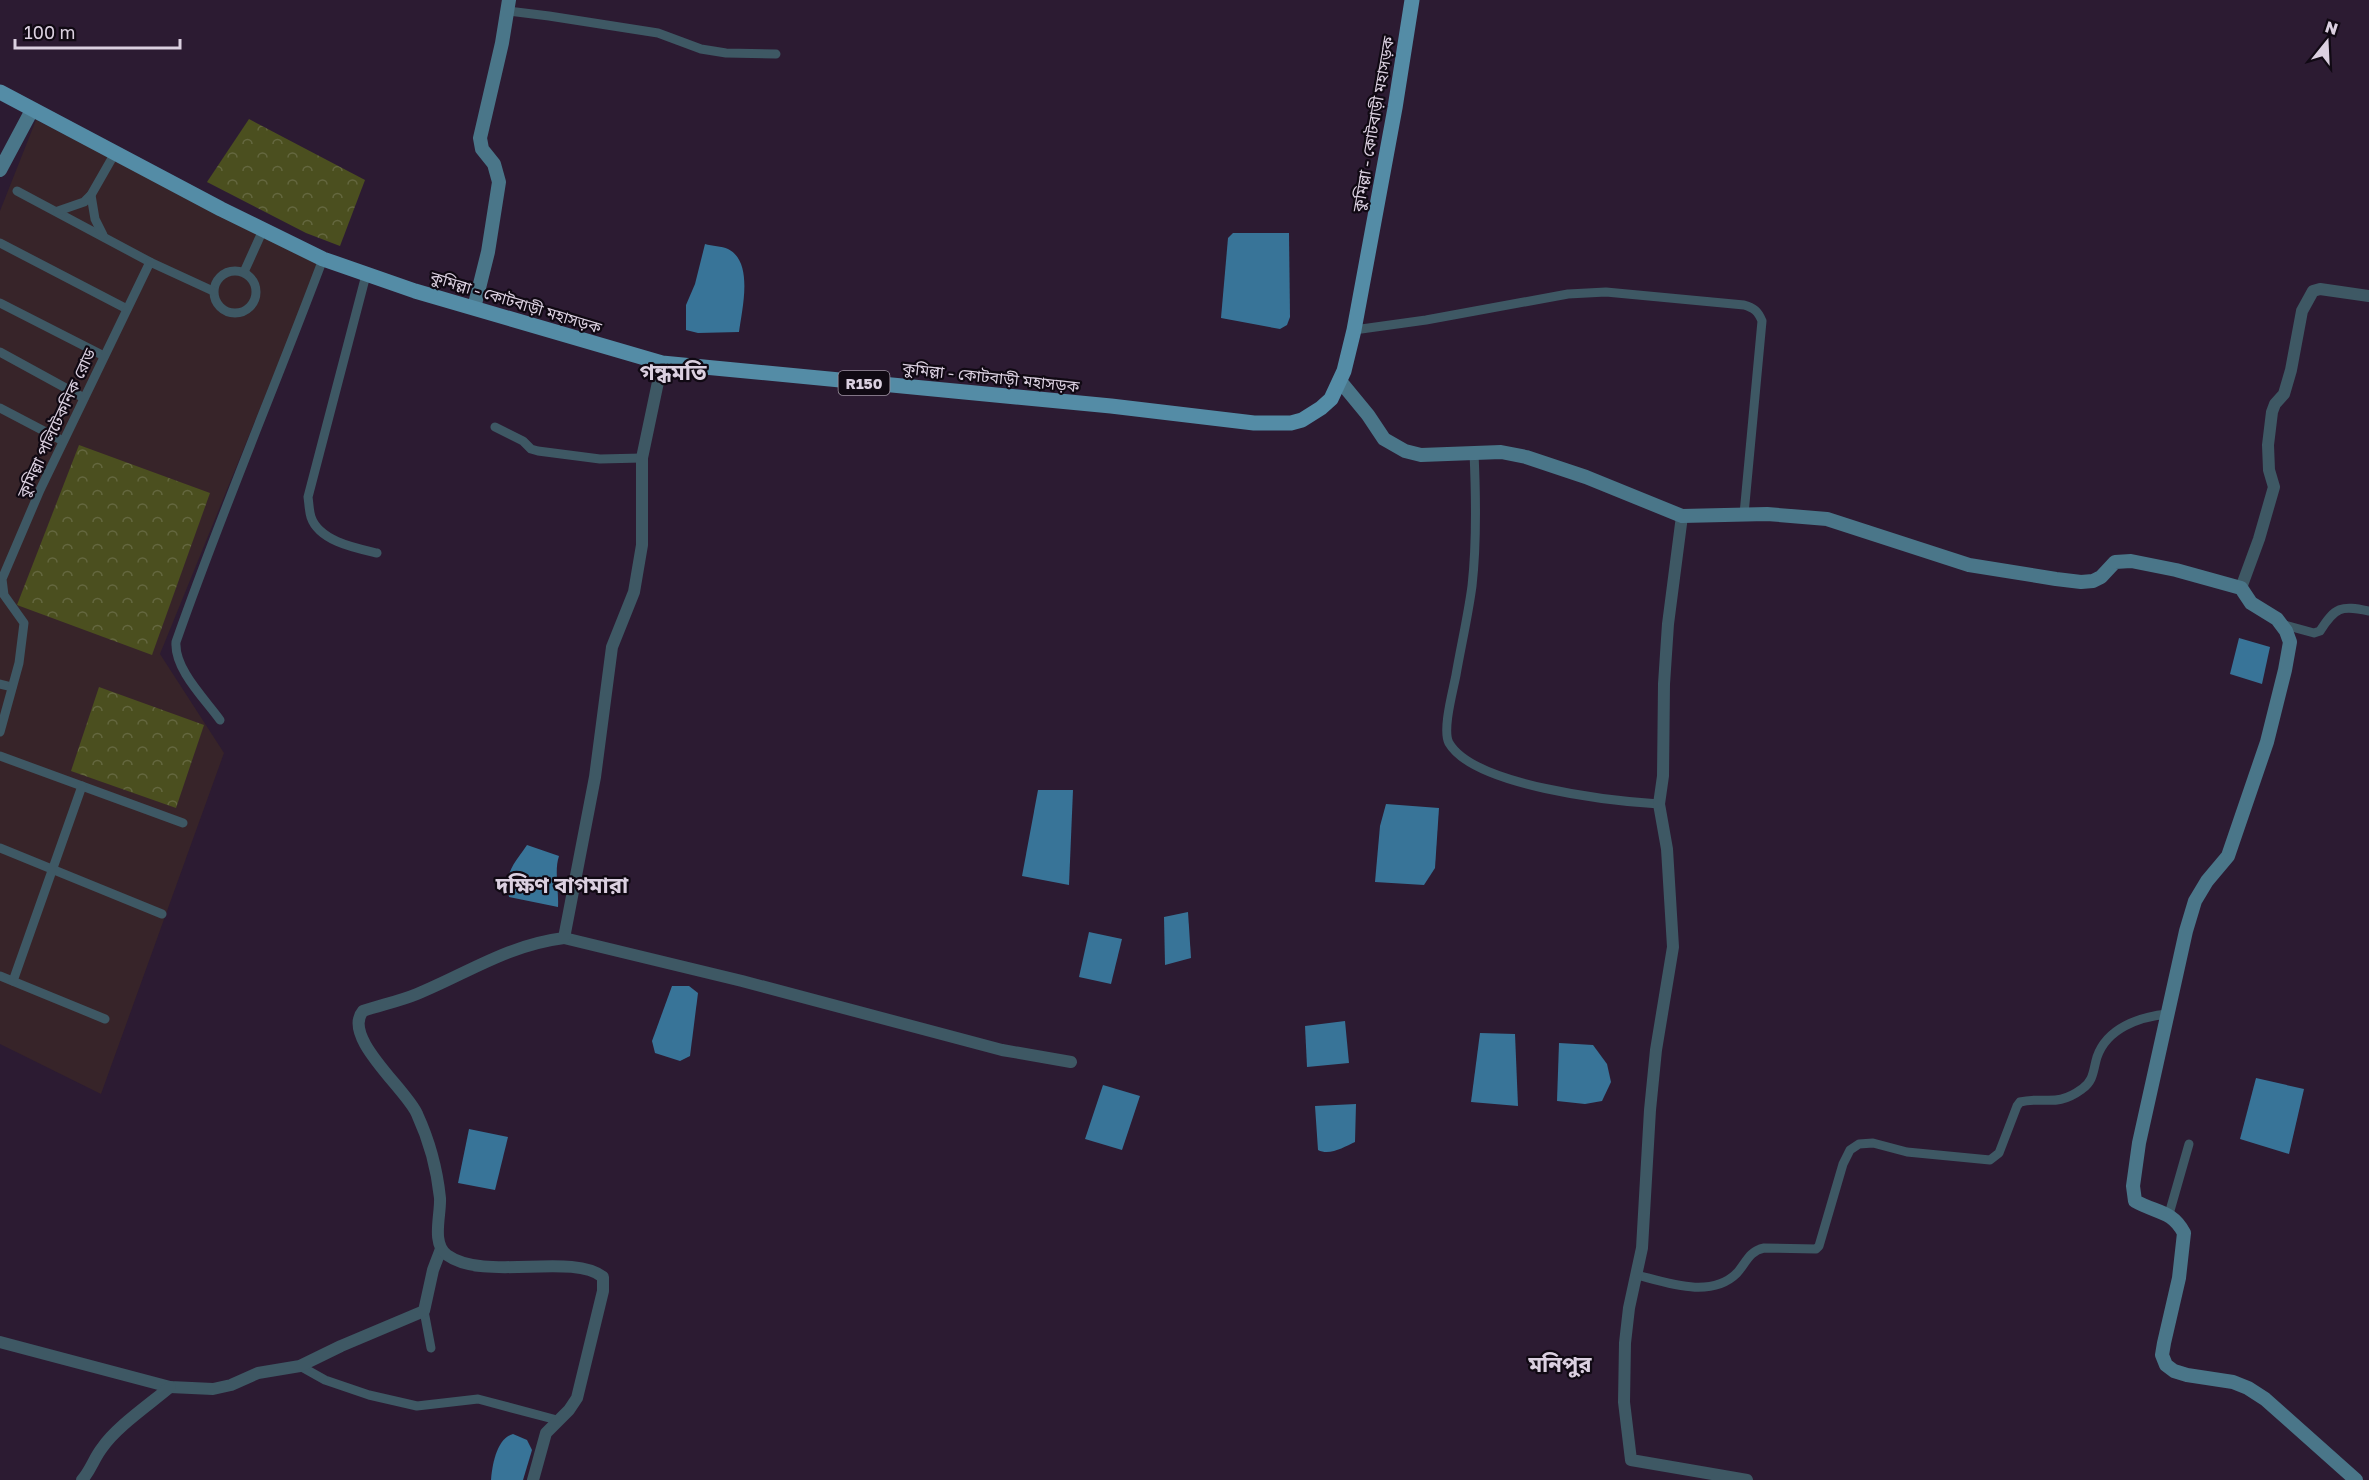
<svg xmlns="http://www.w3.org/2000/svg" width="2369" height="1480" font-family="'Golos Text','Noto Sans Bengali',sans-serif">
	<style>
		.education { fill: #372429 }
		.park { fill: url(#park-crowns) }
		.water { fill: #387498 }
		.lines { fill: none; stroke-linecap: round; stroke-linejoin: round }
		.minor { stroke: #3e5864; stroke-width: 9 }
		.tertiary { stroke: #3e5864; stroke-width: 12 }
		.secondary { stroke: #4a7689; stroke-width: 14 }
		.primary { stroke: #548ca6; stroke-width: 15 }
		.labels { text-anchor: middle; dominant-baseline: central; stroke-width: 4.5; stroke-linejoin: round; paint-order: stroke }
		.shield { fill: #100913; stroke: #9e94a2; stroke-width: 1.5 }
		.shield-label { font-size: 15px; font-weight: bold; fill: #dbd0e0 }
		.street-label { font-size: 16px; fill: #dbd0e0; stroke: #100913 }
		.district-label { font-size: 22px; font-weight: bold; fill: #dbd0e0; stroke: #100913 }
	</style>
	<defs>
		<pattern id="park-crowns" width="20" height="18" patternUnits="userSpaceOnUse" patternTransform="scale(1.5)"><rect width="20" height="18" fill="#4b4f1f"/><path d="M2 6a3 3 0 1 1 6 0M12 15a3 3 0 1 1 6 0" fill="none" stroke="#64673f"/></pattern>
	</defs>
	<rect width="100%" height="100%" fill="#2c1b32"/>
	<polygon class="education" points="36,120 319,264 160,654 224,753 101,1094 0,1044 0,211"/>
	<g class="park">
		<polygon points="249,119 365,180 340,246 306,233 207,182"/>
		<polygon points="79,445 210,493 152,655 17,605"/>
		<polygon points="99,687 204,725 176,808 71,771"/>
	</g>
	<g class="water">
		<polygon points="1233,233 1289,233 1290,317 1287,325 1280,329 1221,318 1228,238"/>
		<path d="M705,244C712,246 722,246 728,249C754,262 742,309 739,332L698,333L686,330V305L695,284Z"/>
		<polygon points="2239,638 2270,647 2262,684 2230,674"/>
		<polygon points="1038,790 1073,790 1069,885 1022,876"/>
		<polygon points="1386,804 1439,808 1435,868 1424,885 1375,882 1380,826"/>
		<path d="M527,845L559,856C554,871 559,890 558,907L509,897C505,870 513,866 527,845Z"/>
		<polygon points="1188,912 1191,958 1165,965 1164,917"/>
		<polygon points="1089,932 1122,939 1111,984 1079,977"/>
		<polygon points="672,986 689,986 698,993 690,1056 680,1061 655,1053 652,1041"/>
		<polygon points="1345,1021 1349,1063 1307,1067 1305,1026"/>
		<polygon points="1480,1033 1515,1034 1518,1106 1471,1102"/>
		<polygon points="1559,1043 1593,1045 1607,1064 1611,1082 1602,1101 1585,1104 1557,1101"/>
		<polygon points="2256,1078 2304,1089 2289,1154 2240,1139"/>
		<polygon points="1103,1085 1140,1096 1122,1150 1085,1139"/>
		<path d="M1356,1104L1355,1142C1344,1147 1330,1156 1318,1150L1315,1106Z"/>
		<polygon points="469,1129 508,1137 495,1190 458,1183"/>
		<path d="M513,1434L527,1440L532,1450L523,1480H491C492,1465 497,1438 513,1434Z"/>
	</g>
	<g class="lines">
		<g class="minor">
			<polyline points="508,11 549,16 658,33 701,49 726,53 776,54"/>
			<polyline points="17,191 150,262"/>
			<polyline points="91,195 95,219 103,235"/>
			<polyline points="58,211 84,202 91,195 115,153"/>
			<polyline points="0,243 127,309"/>
			<circle cx="235" cy="292" r="21"/>
			<polyline points="244,272 263,230"/>
			<path d="M366,275L308,497C309,503 309,511 311,517C319,541 355,548 377,553"/>
			<polyline points="0,303 104,356"/>
			<path d="M1354,330L1426,320L1568,294L1606,292L1744,305C1754,308 1758,311 1762,321L1744,514"/>
			<polyline points="0,352 84,398"/>
			<polyline points="0,408 63,441"/>
			<polyline points="495,427 523,441 531,449 538,451 600,459 642,458"/>
			<path d="M1474,453C1476,497 1477,542 1472,586C1468,616 1461,646 1456,675C1453,691 1442,730 1449,743C1474,786 1611,801 1659,804"/>
			<path d="M2281,624L2314,633L2320,631C2335,607 2341,605 2369,611"/>
			<polyline points="0,684 12,687"/>
			<path d="M220,720C205,699 174,669 176,642C221,513 275,387 323,259"/>
			<polyline points="0,732 19,663 24,623 4,595 2,579 40,490 150,262 213,291"/>
			<polyline points="0,756 183,823"/>
			<polyline points="0,848 162,914"/>
			<polyline points="0,976 105,1019"/>
			<polyline points="13,981 82,786"/>
			<polyline points="2169,1214 2189,1144"/>
			<path d="M1637,1275C1668,1283 1711,1299 1737,1273C1746,1263 1749,1251 1764,1248L1816,1249L1819,1246L1843,1164L1850,1150L1859,1144L1873,1143L1907,1152L1990,1160L1999,1153L2017,1106L2020,1102C2045,1096 2056,1108 2082,1089C2094,1081 2093,1070 2097,1057C2107,1028 2139,1017 2167,1014"/>
			<polyline points="424,1311 431,1348"/>
			<polyline points="300,1366 325,1380 369,1395 417,1406 478,1399 557,1420"/>
		</g>
		<g class="tertiary">
			<polyline points="1682,516 1668,624 1664,684 1663,776 1659,804 1667,849 1673,947 1656,1050 1650,1110 1642,1248 1629,1308 1625,1343 1624,1402 1631,1460 1747,1480"/>
			<polyline points="2241,588 2259,539 2274,487 2269,470 2268,445 2272,412 2275,404 2284,394 2291,370 2302,311 2313,291 2320,289 2369,296"/>
			<polyline points="564,938 742,981 1002,1050 1071,1062"/>
			<polyline points="0,1342 170,1387 213,1389 231,1385 258,1373 300,1366 341,1346 424,1311 433,1270 441,1249"/>
			<path d="M82,1480C91,1470 94,1458 102,1448C116,1427 150,1404 170,1387"/>
			<path d="M533,1480L546,1433L569,1410L577,1398L603,1291V1277C572,1252 484,1282 447,1255C431,1243 441,1215 440,1198C437,1169 429,1140 417,1114C407,1090 341,1037 363,1011C381,1005 400,1001 417,994C468,973 508,945 564,938L595,777L612,647L634,592L642,545V458L662,363"/>
		</g>
		<g class="secondary">
			<polyline points="0,170 32,110"/>
			<polyline points="474,308 488,252 499,182 494,164 482,149 480,138 502,43 509,0"/>
			<path d="M1340,381L1368,415L1384,439L1405,451L1421,455L1501,452L1526,457L1586,477L1682,516L1767,514L1827,519L1969,565L2056,579L2081,582L2093,581L2101,577L2115,562L2131,561L2176,570L2241,588L2251,603L2277,619L2286,631L2290,642L2285,670L2267,742L2228,856L2207,881L2195,901L2186,931L2139,1143L2133,1186L2135,1201C2156,1213 2172,1210 2184,1233L2179,1278L2164,1343L2162,1355L2166,1365L2174,1371L2187,1375L2233,1382L2248,1388L2265,1399L2356,1480"/>
		</g>
		<polyline class="primary" points="0,92 221,209 323,259 415,291 662,363 1111,406 1254,423 1291,423 1302,420 1321,408 1331,399 1344,371 1354,330 1395,108 1412,0"/>
	</g>
	<g class="labels">
		<rect class="shield" x="838.5" y="371" width="51" height="24" rx="4.5"/>
		<g class="shield-label">
			<text x="864" y="383">R150</text>
		</g>
		<g class="street-label">
			<text transform="translate(1373 124) rotate(-80)">কুমিল্লা - কোটবাড়ী মহাসড়ক</text>
			<text transform="translate(516 302) rotate(17)">কুমিল্লা - কোটবাড়ী মহাসড়ক</text>
			<text transform="translate(991 377) rotate(6)">কুমিল্লা - কোটবাড়ী মহাসড়ক</text>
			<text transform="translate(56 423) rotate(-65)">কুমিল্লা পলিটেকনিক রোড</text>
		</g>
		<g class="district-label">
			<text x="673" y="371">গন্ধমতি</text>
			<text x="562" y="884">দক্ষিণ বাগমারা</text>
			<text x="1560" y="1363">মনিপুর</text>
		</g>
	</g>
	<g transform="translate(2327 42) rotate(18)" stroke="#100913" stroke-width="4.5" paint-order="stroke">
	<path d="M0-4.5L10 22L0 15L-10 22Z" fill="#dbd0e0"/>
	<text y="-9" font-size="16" font-weight="bold" text-anchor="middle" fill="#dbd0e0">N</text>
	</g>
	<path d="M15 39v9h165v-9" fill="none" stroke="#dbd0e0" stroke-width="3"/>
	<text x="24" y="39" font-size="18" fill="#dbd0e0" stroke="#100913" stroke-width="4.5" paint-order="stroke">100 m</text>
</svg>
